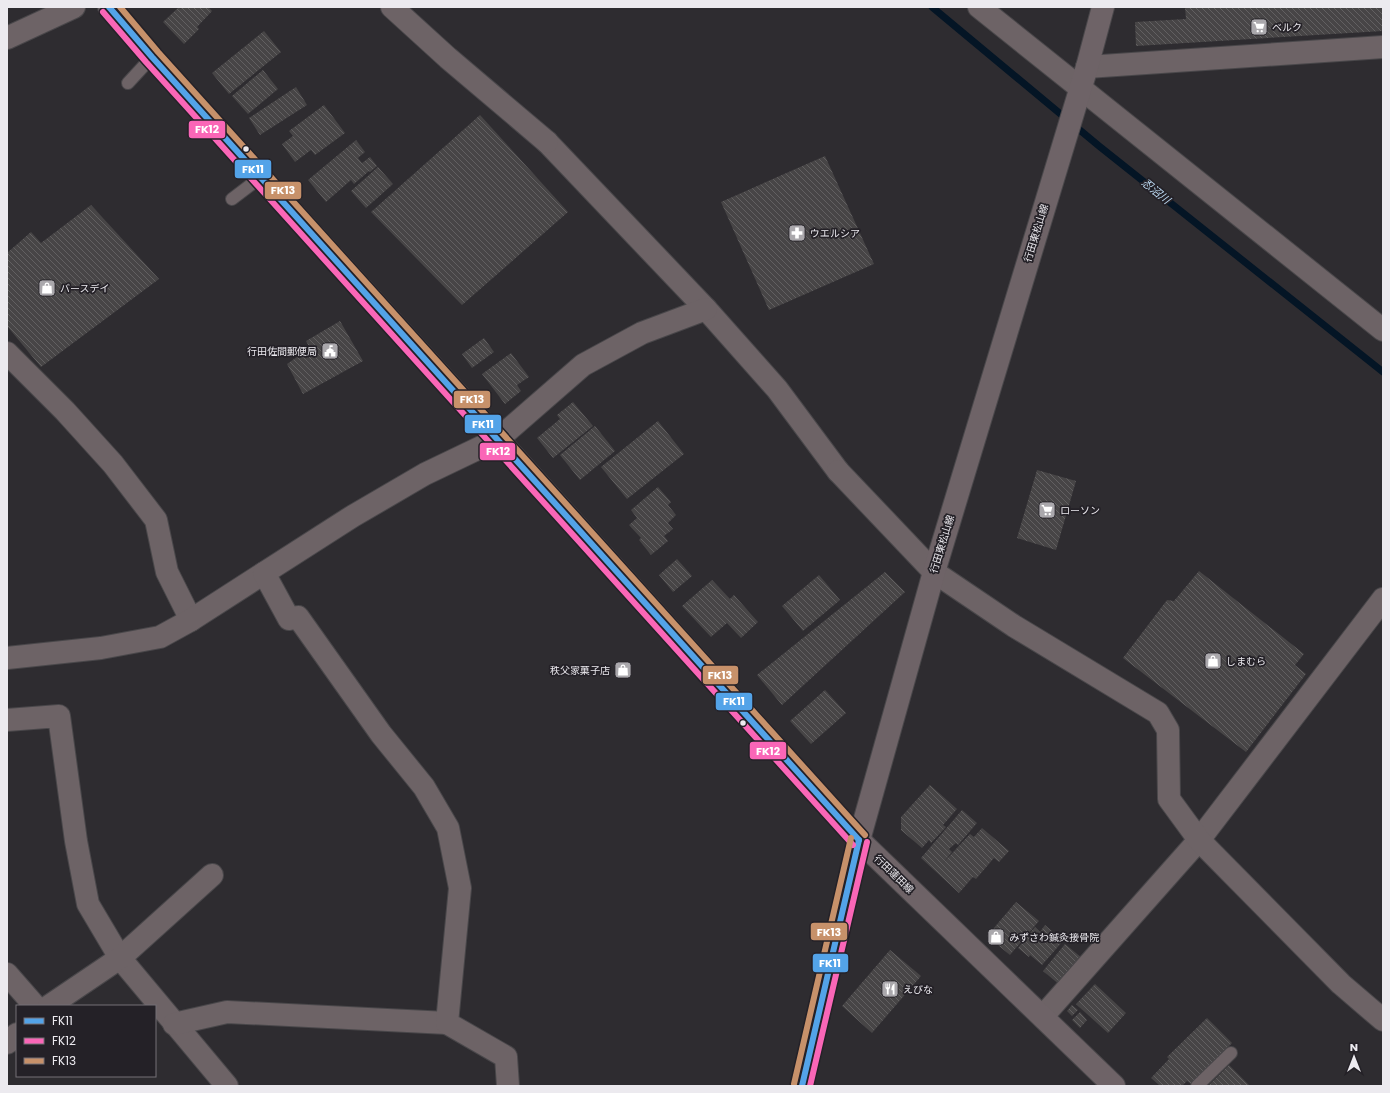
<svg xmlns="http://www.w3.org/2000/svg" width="1390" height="1093" font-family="Poppins,'Noto Sans JP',sans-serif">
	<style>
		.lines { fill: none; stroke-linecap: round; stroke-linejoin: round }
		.stream { stroke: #041525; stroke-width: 7 }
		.building { fill: url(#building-back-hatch) }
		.service-casing { stroke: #49474a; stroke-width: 14 }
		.minor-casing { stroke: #49474a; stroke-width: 24 }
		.tertiary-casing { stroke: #49474a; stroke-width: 24 }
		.primary-casing { stroke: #49474a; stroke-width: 24 }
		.service { stroke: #6d6366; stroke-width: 12 }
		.minor { stroke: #6d6366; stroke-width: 22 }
		.tertiary { stroke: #6d6366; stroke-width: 22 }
		.primary { stroke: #6e6367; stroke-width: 22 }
		.bus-1-casing { stroke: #242127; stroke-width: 9 }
		.bus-2-casing { stroke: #242127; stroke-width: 9 }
		.bus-3-casing { stroke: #242127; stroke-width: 9 }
		.bus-1 { stroke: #53a3e8; stroke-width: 6 }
		.bus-2 { stroke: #fa66b7; stroke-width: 6 }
		.bus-3 { stroke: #c7916a; stroke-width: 6 }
		.bus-dot { fill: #eceaef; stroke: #242127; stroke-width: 1.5 }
		.labels { text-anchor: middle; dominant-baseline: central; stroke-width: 3.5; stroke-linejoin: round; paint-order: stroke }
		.poi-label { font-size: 10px; fill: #eceaef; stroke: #242127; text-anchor: start }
		.street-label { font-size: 10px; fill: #eceaef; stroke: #242127 }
		.water-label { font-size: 11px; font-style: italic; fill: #bfddf6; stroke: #242127 }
		.line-badge { stroke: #242127; stroke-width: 1.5 }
		.badge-label { font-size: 11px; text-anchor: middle; font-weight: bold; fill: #fff }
	</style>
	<defs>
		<pattern id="building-back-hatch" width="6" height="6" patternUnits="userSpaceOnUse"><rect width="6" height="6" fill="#474546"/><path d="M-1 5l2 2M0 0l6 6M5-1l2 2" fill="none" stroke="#626061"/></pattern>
	</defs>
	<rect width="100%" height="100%" fill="#2e2c30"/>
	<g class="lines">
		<polyline class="stream" points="932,7 1099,146 1383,372"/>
	</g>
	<g class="building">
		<polygon points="179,7 180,9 182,7 208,7 212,11 197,27 199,29 184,44 163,22"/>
		<polygon points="1185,7 1383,7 1383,31 1136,46 1135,22 1186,19"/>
		<polygon points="264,31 281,52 229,94 212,73"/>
		<polygon points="263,70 278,89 248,114 232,96"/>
		<polygon points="296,87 307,105 260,135 249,118"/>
		<polygon points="324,105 345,133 315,155 311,150 295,162 282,144 293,136 289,131"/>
		<polygon points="480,115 568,212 462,305 371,212"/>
		<polygon points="356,140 365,152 358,158 362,163 370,157 377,166 370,172 369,171 354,184 351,180 326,202 308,180"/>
		<polygon points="825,156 874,264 769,310 721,202"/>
		<polygon points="378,167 393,184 366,208 351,191"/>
		<polygon points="91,205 159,279 41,367 7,326 7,253 31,232 41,243"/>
		<polygon points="340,321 363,361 303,394 287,364 310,348 306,341"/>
		<polygon points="484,338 494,352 472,368 462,354"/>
		<polygon points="511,353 529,377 517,385 521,391 505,404 482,374"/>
		<polygon points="573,402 593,426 553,458 537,438 560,419 557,415"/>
		<polygon points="658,421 684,454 627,499 601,467"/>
		<polygon points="595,426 615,451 580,480 560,455"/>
		<polygon points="1037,470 1076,481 1056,550 1017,538"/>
		<polygon points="658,487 671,502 668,505 676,515 668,523 673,529 664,536 668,541 651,555 639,540 641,538 629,525 637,518 631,510"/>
		<polygon points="677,559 692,576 673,592 659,575"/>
		<polygon points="1199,571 1304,654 1295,665 1306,674 1246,752 1123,658 1167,600 1174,601"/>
		<polygon points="885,572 905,592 782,705 757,675"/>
		<polygon points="819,575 840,600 803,631 782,606"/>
		<polygon points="712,580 730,599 734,595 758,622 741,638 727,623 711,637 682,606"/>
		<polygon points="825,690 846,713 811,744 790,721"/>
		<polygon points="930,785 957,809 943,825 946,827 931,843 929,840 922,848 901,830 901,817"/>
		<polygon points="962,810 977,823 958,845 956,843 949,849 952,852 943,863 970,834 974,837 982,828 1009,851 999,862 994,858 976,879 973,877 959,893 921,858"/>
		<polygon points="1016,902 1039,921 1010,955 987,936"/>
		<polygon points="1045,925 1063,941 1042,965 1030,955 1029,957 1018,948 1035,927 1040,932"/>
		<polygon points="1065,944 1082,958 1060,985 1043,971"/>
		<polygon points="890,950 921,976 872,1033 842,1006"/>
		<polygon points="1095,984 1126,1013 1108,1033 1076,1004"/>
		<polygon points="1072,1005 1078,1010 1072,1016 1067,1011"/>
		<polygon points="1080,1012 1087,1020 1080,1028 1072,1020"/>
		<polygon points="1207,1018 1232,1043 1191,1084 1187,1081 1182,1086 1158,1086 1159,1085 1151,1078 1169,1059 1167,1057"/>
		<polygon points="1229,1065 1250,1086 1208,1086"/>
	</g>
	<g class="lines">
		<g class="service-casing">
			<g id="service">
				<polyline points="128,83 152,57"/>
				<polyline points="232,199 261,177"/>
				<polyline points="1197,1086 1231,1053"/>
			</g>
		</g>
		<g class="minor-casing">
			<g id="minor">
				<polyline points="1087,67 1383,47"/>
				<polyline points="547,142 706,309 777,389 838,471"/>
				<polyline points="7,353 65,411 113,464 156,520 167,572 191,620"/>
				<polyline points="7,658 101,648 160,637 191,620 264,573"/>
				<polyline points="7,720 59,716 76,841 88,904 120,958 227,1086"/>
				<polyline points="7,974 35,1006"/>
				<polyline points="49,1006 120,958 212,875"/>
				<polyline points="1043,1016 1199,840 1383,599"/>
				<polyline points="174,1024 227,1012 447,1023"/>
				<polyline points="7,1043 17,1034"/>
				<polyline points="508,1086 506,1057 447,1023 460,888 448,828 424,787 381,734 298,617 289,619 264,573 353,516 425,474 498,439 583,365 642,333 706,309"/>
			</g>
		</g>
		<g class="tertiary-casing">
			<g id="tertiary">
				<polyline points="392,7 448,58 547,142"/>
				<polyline points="979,7 1383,330"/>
				<polyline points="7,38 74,7"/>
				<polyline points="838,471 934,572 1014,626 1158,713 1168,730 1169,799 1199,840 1341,984 1383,1020"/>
			</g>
		</g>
		<g class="primary-casing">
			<g id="primary">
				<polyline points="109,7 152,57 498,439 859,840 1114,1086"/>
				<polyline points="802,1086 859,840 934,572 1087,67 1103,7"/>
			</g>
		</g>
		<use href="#service" class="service"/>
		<use href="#minor" class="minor"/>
		<use href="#tertiary" class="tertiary"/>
		<use href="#primary" class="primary"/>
		<g class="bus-1-casing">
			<g id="bus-1">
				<polyline points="109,7 152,57 859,840"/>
				<polyline points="802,1086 859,840"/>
			</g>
		</g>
		<g class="bus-2-casing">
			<g id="bus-2">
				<polyline points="103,12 146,62 853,845"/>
				<polyline points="810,1086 867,842"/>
			</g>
		</g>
		<g class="bus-3-casing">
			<g id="bus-3">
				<polyline points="120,7 158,52 865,835"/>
				<polyline points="794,1084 851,838"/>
			</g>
		</g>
		<use href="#bus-1" class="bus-1"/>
		<use href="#bus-2" class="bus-2"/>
		<use href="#bus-3" class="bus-3"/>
	</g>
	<defs>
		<g id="supermarket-square" transform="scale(0.9)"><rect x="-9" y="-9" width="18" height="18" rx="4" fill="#aaa8ac" stroke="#242127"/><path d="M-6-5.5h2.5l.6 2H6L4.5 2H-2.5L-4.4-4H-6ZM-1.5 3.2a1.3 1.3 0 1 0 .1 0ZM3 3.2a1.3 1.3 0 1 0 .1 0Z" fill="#fff"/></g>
		<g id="pharmacy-square" transform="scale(0.9)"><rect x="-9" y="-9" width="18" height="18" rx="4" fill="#aaa8ac" stroke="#242127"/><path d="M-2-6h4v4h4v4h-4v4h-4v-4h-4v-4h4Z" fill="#fff"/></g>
		<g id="shop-square" transform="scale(0.9)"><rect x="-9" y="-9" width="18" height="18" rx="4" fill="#aaa8ac" stroke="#242127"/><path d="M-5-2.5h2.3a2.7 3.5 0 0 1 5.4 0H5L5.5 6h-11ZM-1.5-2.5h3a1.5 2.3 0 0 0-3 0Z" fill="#fff"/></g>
		<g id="civic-square" transform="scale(0.9)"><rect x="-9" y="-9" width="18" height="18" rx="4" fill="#aaa8ac" stroke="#242127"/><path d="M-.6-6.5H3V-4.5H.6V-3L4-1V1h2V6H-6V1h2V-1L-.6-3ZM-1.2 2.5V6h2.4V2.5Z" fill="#fff"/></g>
		<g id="restaurant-square" transform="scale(0.9)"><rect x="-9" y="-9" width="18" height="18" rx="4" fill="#aaa8ac" stroke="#242127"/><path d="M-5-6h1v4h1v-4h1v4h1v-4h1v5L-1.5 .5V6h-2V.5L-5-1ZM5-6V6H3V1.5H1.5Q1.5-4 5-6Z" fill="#fff"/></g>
	</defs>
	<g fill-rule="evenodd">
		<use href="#supermarket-square" x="1259" y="27"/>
		<use href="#pharmacy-square" x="797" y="233"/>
		<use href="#shop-square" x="47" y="288"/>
		<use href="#civic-square" x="330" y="351"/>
		<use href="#supermarket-square" x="1047" y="510"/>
		<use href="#shop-square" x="1213" y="661"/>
		<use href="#shop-square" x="623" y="670"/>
		<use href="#shop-square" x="996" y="937"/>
		<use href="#restaurant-square" x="890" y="989"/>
	</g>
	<g class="bus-dot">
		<circle cx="246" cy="149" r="3.5"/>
		<circle cx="743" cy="723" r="3.5"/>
	</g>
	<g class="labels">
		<g class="poi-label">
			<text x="1272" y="27">ベルク</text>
			<text x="810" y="233">ウエルシア</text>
			<text x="60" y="288">バースデイ</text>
			<text x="317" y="351" text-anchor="end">行田佐間郵便局</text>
			<text x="1060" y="510">ローソン</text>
			<text x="1226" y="661">しまむら</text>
			<text x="610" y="670" text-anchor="end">秩父家菓子店</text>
			<text x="1009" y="937">みずさわ鍼灸接骨院</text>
			<text x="903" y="989">えびな</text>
		</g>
		<g class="street-label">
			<text transform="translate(1036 233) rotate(-73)">行田東松山線</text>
			<text transform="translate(942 544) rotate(-73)">行田東松山線</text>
			<text transform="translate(894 874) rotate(44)">行田蓮田線</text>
		</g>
		<g class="water-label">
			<text transform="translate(1156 191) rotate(39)">忍沼川</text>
		</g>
	</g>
	<g class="line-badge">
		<rect x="188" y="120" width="38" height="19" rx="4" fill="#fa66b7"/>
		<rect x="234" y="159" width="38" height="20" rx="4" fill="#53a3e8"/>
		<rect x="264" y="181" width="38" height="19" rx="4" fill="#c7916a"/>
		<rect x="453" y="390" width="38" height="19" rx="4" fill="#c7916a"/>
		<rect x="464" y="414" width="38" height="20" rx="4" fill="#53a3e8"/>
		<rect x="479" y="442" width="37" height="19" rx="4" fill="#fa66b7"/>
		<rect x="702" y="665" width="37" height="20" rx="4" fill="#c7916a"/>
		<rect x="715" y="692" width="38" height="19" rx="4" fill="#53a3e8"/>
		<rect x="749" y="741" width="38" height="19" rx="4" fill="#fa66b7"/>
		<rect x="810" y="922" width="38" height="19" rx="4" fill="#c7916a"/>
		<rect x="812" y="953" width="37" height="20" rx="4" fill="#53a3e8"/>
	</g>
	<g class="badge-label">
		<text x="207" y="133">FK12</text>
		<text x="253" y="173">FK11</text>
		<text x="283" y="194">FK13</text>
		<text x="472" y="403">FK13</text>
		<text x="483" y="428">FK11</text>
		<text x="498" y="455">FK12</text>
		<text x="720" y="679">FK13</text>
		<text x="734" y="705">FK11</text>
		<text x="768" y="755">FK12</text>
		<text x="829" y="936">FK13</text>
		<text x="830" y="967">FK11</text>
	</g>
	<rect width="1390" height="1093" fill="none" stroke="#eceaef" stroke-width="16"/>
	<rect x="16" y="1005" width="140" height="72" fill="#242127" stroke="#747177"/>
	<rect x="24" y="1018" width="20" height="6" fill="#53a3e8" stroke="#747177"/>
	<text x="52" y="1025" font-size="12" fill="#eceaef">FK11</text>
	<rect x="24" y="1038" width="20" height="6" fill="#fa66b7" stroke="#747177"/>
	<text x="52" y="1045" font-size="12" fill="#eceaef">FK12</text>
	<rect x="24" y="1058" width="20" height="6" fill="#c7916a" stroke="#747177"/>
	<text x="52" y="1065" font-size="12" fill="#eceaef">FK13</text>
	<g transform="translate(1354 1057)" stroke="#242127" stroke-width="3" paint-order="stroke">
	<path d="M0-3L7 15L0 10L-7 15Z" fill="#eceaef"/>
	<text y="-6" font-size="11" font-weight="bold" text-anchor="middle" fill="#eceaef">N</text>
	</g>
</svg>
